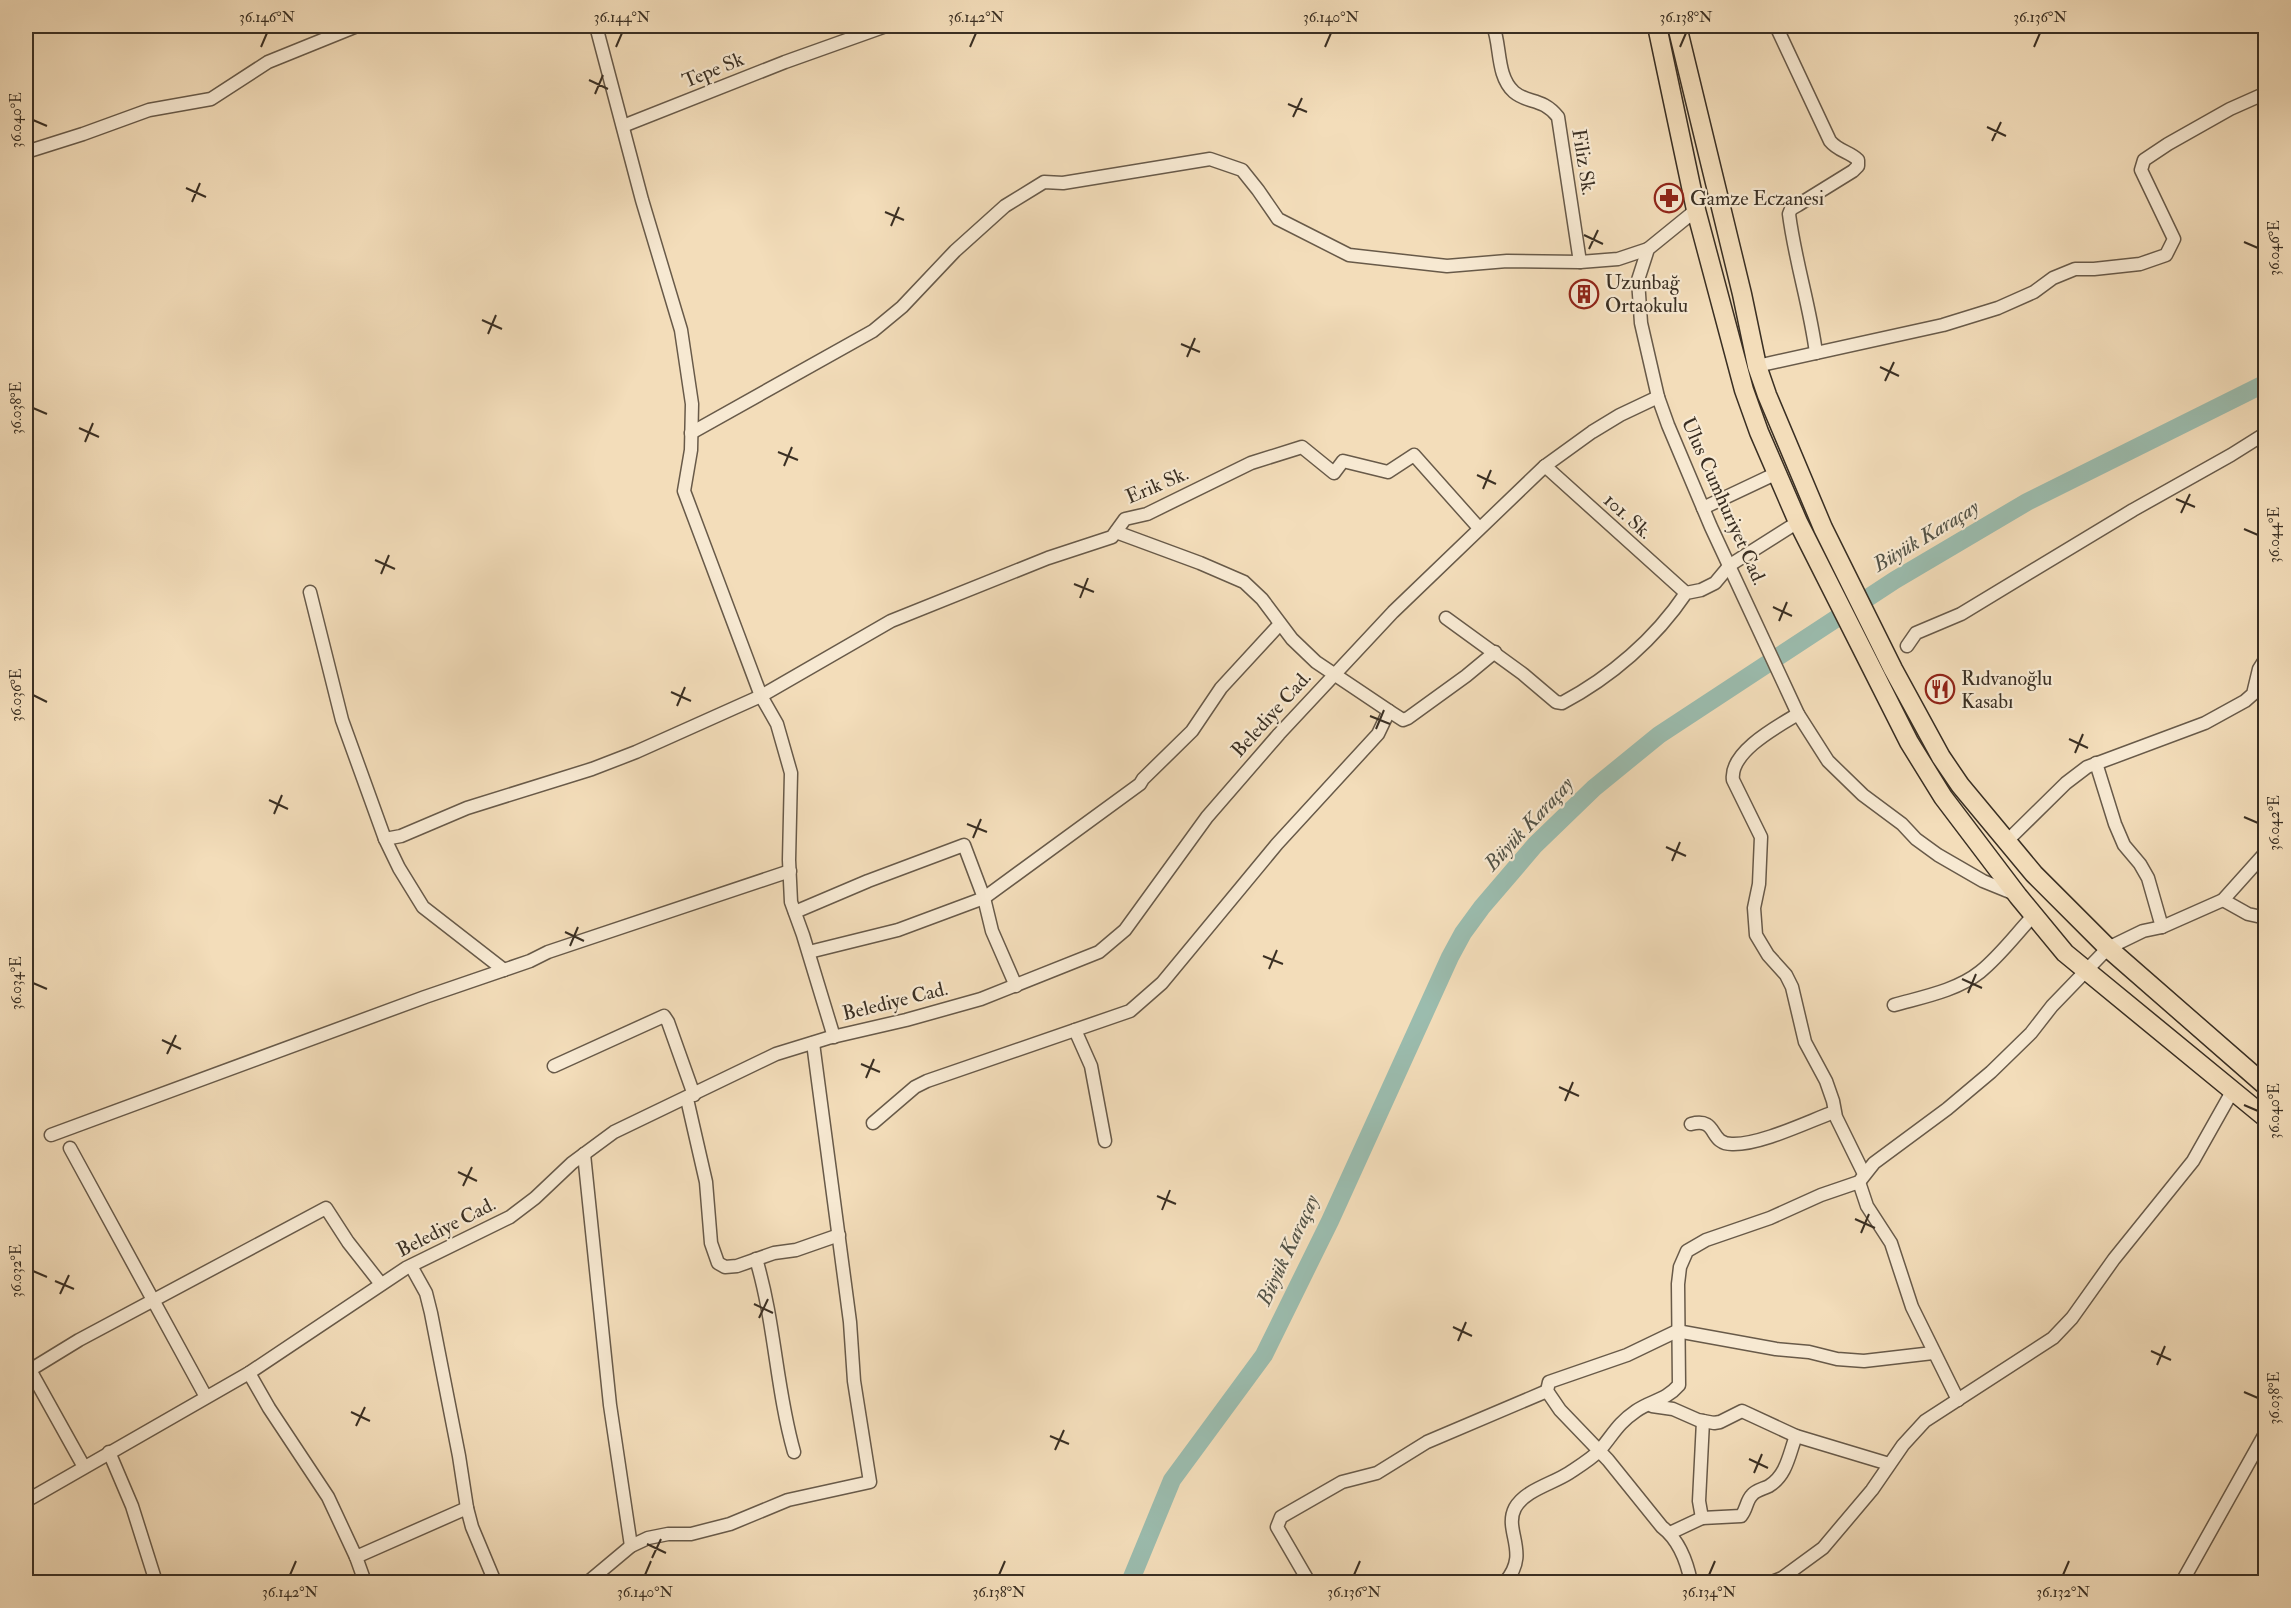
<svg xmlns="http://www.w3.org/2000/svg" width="2291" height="1608" font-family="'IM FELL Double Pica',serif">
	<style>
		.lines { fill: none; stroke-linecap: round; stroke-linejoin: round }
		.river { stroke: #9bbcae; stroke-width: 18 }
		.minor-casing { stroke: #685a49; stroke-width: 15 }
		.highway-casing { stroke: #3a2f23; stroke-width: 21 }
		.minor { stroke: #f7e9d2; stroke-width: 12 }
		.highway { stroke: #f3ddba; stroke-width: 18 }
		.ticks { fill: none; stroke: #3a2f23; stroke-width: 2 }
		.labels { text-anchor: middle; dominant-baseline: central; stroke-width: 4.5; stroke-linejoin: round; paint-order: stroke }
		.street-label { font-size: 20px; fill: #3a2f23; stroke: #f7e9d2 }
		.poi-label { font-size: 20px; fill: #3a2f23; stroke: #f7e9d2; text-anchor: start }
		.water-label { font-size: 21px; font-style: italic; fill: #525246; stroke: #f7e9d2 }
		.neatline { fill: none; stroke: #3a2f23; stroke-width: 2 }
		.ticks-label { font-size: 15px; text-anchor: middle; fill: #3a2f23 }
	</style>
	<rect width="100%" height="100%" fill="#f3ddba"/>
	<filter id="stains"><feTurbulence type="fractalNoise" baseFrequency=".00333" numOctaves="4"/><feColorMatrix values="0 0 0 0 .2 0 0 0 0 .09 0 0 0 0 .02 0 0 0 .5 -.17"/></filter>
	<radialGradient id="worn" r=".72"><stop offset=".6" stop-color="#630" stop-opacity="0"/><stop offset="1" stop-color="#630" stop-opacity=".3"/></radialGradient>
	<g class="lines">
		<polyline class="river" points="1130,1582 1172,1480 1264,1355 1330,1221 1450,957 1463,933 1482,907 1535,845 1594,788 1659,735 1895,580 2027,502 2266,383"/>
		<g class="minor-casing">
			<g id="minor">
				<polyline points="596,26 642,200 681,330 692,404 691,450 684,491 761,696 777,724 791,773 789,860 791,902 803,935 834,1037"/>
				<path d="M1493,26C1501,45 1496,76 1514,92C1528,104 1542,97 1558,117L1580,262"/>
				<path d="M1776,26L1830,141C1838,151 1850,152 1858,160V166L1853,171L1798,205L1791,209L1789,214C1795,261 1810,306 1816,353"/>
				<polyline points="623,126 785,62 886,26"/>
				<polyline points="26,152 83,134 149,110 211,99 268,62 357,26"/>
				<polyline points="1696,210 1648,249 1638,280 1641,323 1658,397 1668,425 1711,527 1798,714 1828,761 1863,795 1902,824 1916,839 1938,855 1983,881 2015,894"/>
				<polyline points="1757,366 1943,325 1998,308 2034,292 2053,278 2075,269 2094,269 2140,264 2166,255 2174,239 2141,170 2144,160 2168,144 2230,109 2266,93"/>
				<polyline points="691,433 873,331 902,307 955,251 1005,206 1044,182 1063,183 1210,159 1242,170 1258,190 1278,219 1349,255 1447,266 1507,261 1580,262 1618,259 1648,249"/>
				<polyline points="1545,466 1686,593"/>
				<polyline points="1703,508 1777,473"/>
				<polyline points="310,592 342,720 385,839 399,868 423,907 504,970"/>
				<path d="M1446,618L1523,674L1556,702L1562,703C1611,677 1655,639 1686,593L1701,590L1715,583L1730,565L1798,522"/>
				<polyline points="1907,646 1916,633 1961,614 2133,510 2231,455 2266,433"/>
				<polyline points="1389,711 1403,720 1408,718 1466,676 1495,652"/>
				<path d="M1798,714C1778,726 1729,752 1733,780L1761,837L1759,884L1754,908L1756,935L1768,955L1786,975L1792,987L1805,1042L1826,1081L1833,1101L1836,1117L1864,1174"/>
				<polyline points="2096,763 2115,824 2124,845 2140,864 2148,878 2162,927"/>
				<polyline points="385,839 401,836 467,808 592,769 636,752 761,696 891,621 1048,558 1112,537 1125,519 1147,514 1251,463 1302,447 1334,473 1343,461 1388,472 1414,455 1479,528"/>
				<polyline points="2008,840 2066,783 2087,767 2205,723 2245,701 2253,694 2259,669 2266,658"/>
				<polyline points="2223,900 2248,914 2266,918"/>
				<polyline points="795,912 868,881 964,845 984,898 992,931 1016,986"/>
				<polyline points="809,952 898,930 984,898 1140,784 1143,779 1192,731 1221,688 1280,624"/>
				<path d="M1894,1005C1922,997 1956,991 1980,972C2000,956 2016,934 2034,915"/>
				<polyline points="1075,1030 1091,1066 1105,1141"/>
				<polyline points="554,1066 664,1016 668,1022 694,1095"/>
				<polyline points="687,1099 706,1182 711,1243 718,1263 725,1267 737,1266 774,1253 796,1250 839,1235"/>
				<polyline points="873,1123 915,1087 927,1081 1130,1011 1162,983 1277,844 1378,734 1389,711 1316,662 1292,639 1262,599 1244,582 1200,563 1116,532"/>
				<path d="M1691,1124C1719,1117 1708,1144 1732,1144C1760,1145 1807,1122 1834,1112"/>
				<polyline points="51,1135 425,997 530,961 548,952 790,871"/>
				<polyline points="70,1148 206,1397"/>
				<polyline points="584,1154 610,1405 631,1546"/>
				<polyline points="1859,1182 1867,1206 1891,1243 1912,1307 1958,1400"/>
				<path d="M756,1259C775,1322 776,1389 794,1452"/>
				<polyline points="411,1266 426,1293 431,1313 459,1456 467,1508 472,1527 495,1582"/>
				<polyline points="249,1373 269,1408 328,1497 356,1557 365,1582"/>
				<polyline points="1652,1406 1673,1409 1698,1420 1714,1423 1720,1422 1742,1411 1796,1436 1889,1464"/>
				<polyline points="109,1452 132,1506 156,1582"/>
				<polyline points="84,1467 30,1370 79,1340 326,1208 348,1242 381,1284"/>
				<polyline points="26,1501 249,1373 406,1268 510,1217 535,1198 572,1163 614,1132 776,1054 828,1038 906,1020 981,999 1099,952 1125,930 1207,817 1279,734 1393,612 1545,466 1592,432 1620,415 1658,397"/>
				<polyline points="1702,1518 1699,1501 1703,1421"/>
				<path d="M1670,1533L1702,1518L1741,1516C1747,1509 1746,1501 1752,1495C1756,1490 1763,1489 1769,1486C1787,1475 1789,1454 1796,1436"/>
				<polyline points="356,1557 467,1508"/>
				<polyline points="588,1582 631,1546 648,1538 668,1534 691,1534 730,1524 788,1500 870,1482 854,1381 850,1322 813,1043"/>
				<polyline points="1309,1582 1277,1527 1281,1517 1342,1482 1377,1473 1427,1442 1547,1391"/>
				<path d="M1505,1582C1531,1553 1503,1531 1515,1508C1525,1490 1552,1484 1569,1473C1578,1467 1591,1459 1599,1451C1613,1435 1617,1424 1636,1411C1652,1400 1665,1401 1679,1385L1678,1284L1680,1267L1687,1251L1706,1240L1770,1218L1821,1195L1859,1182L1874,1163L1947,1109L1991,1072L2031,1033L2052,1006L2108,948L2143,931L2162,927L2223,900L2266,852"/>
				<path d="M1691,1582C1687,1562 1679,1540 1662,1527L1608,1460L1560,1410L1547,1391L1549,1382L1627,1355L1677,1331L1776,1349L1809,1352L1837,1359L1864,1361L1933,1353"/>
				<polyline points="1772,1582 1782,1578 1823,1548 1872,1490 1903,1445 1925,1421 2053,1338 2072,1318 2114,1259 2193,1161 2233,1090"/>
				<polyline points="2182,1582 2266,1432"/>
			</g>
		</g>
		<g class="highway-casing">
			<g id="highway">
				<polyline points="1657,26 1696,210 1744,390 1759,432 1798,522 1909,742 1943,797 2018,896 2065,953 2266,1118"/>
				<polyline points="1677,26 1742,294 1757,366 1767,395 1823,528 1893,669 1941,757 1960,785 2034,874 2108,948 2266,1086"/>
			</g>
		</g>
		<use href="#minor" class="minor"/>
		<use href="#highway" class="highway"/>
	</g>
	<path class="ticks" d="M261,47L267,33M616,47L622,33M970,47L976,33M1325,47L1331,33M1680,47L1686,33M2034,47L2040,33M589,80L608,89M595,94L603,75M1288,104L1307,112M1293,117L1302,98M33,120L47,126M1987,127L2006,136M1992,141L2001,122M186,188L206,197M192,202L200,183M885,212L904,220M891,226L899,207M1584,235L1603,244M2244,242L2258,248M1589,249L1598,230M482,320L502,329M488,334L496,315M1181,344L1200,352M1187,357L1195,338M1880,367L1899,376M1885,381L1894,362M33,408L47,414M79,428L99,437M85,442L93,423M778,452L798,460M784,466L792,447M1477,475L1496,484M1483,489L1491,470M2176,499L2195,507M2181,513L2190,494M2244,529L2258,535M375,560L395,569M381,574L389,555M1074,584L1094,592M1080,598L1088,578M1773,607L1792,616M1779,621L1787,602M671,692L691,701M33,695L47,702M677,706L685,687M1370,716L1390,724M1376,729L1384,710M2069,739L2088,748M2075,753L2083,734M269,800L288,809M274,814L282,795M2244,817L2258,823M967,824L987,832M973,838L981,819M1666,847L1686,856M1672,861L1680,842M565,932L584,941M570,946L578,927M1263,956L1283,964M1269,969L1277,950M1962,979L1982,988M33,983L47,989M1968,993L1976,974M162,1040L181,1049M167,1054L176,1035M861,1064L880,1072M866,1078L874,1059M1559,1087L1579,1096M1565,1101L1573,1082M2244,1105L2258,1111M458,1172L477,1181M463,1186L472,1167M1157,1196L1176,1204M1162,1210L1170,1190M1855,1219L1875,1228M1861,1233L1869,1214M33,1271L47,1277M55,1281L74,1289M60,1294L69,1275M754,1304L773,1313M759,1318L768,1299M1453,1327L1472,1336M1458,1341L1466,1322M2151,1351L2171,1360M2157,1365L2165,1346M2244,1392L2258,1398M351,1412L370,1421M356,1426L365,1407M1050,1436L1069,1444M1055,1450L1064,1430M1749,1459L1768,1468M1754,1473L1762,1454M647,1544L666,1553M652,1558L661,1539M290,1575L296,1561M645,1575L651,1561M999,1575L1005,1561M1354,1575L1360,1561M1709,1575L1715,1561M2063,1575L2069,1561"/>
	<defs>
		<g id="pharmacy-ring" transform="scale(1.5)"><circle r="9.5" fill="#f7e9d2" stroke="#8f2418" stroke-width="1.5"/><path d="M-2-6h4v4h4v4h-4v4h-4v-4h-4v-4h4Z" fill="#8f2418"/></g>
		<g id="building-ring" transform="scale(1.5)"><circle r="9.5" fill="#f7e9d2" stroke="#8f2418" stroke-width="1.5"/><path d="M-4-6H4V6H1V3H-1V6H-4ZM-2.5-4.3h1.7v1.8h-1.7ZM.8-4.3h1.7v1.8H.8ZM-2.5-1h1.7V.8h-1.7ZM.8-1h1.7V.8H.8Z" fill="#8f2418"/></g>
		<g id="restaurant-ring" transform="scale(1.5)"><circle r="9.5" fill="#f7e9d2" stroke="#8f2418" stroke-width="1.5"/><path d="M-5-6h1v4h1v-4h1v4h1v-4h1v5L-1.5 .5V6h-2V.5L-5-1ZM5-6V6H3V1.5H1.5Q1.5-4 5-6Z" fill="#8f2418"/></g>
	</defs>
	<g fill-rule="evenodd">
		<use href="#pharmacy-ring" x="1669" y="198"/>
		<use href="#building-ring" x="1584" y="294"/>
		<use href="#restaurant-ring" x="1940" y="689"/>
	</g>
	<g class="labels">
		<g class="street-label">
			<text transform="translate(713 70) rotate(-22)">Tepe Sk</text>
			<text transform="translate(1584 162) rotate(81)">Filiz Sk.</text>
			<text transform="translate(1157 485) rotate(-23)">Erik Sk.</text>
			<text transform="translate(1724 501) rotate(66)">Ulus Cumhuriyet Cad.</text>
			<text transform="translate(1628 516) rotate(42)">101. Sk.</text>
			<text transform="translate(1271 714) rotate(-48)">Belediye Cad.</text>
			<text transform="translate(895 1001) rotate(-14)">Belediye Cad.</text>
			<text transform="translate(446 1227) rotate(-27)">Belediye Cad.</text>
		</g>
		<g class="poi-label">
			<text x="1690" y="198">Gamze Eczanesi</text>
			<text x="1605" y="282">Uzunbağ<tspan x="1605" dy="23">Ortaokulu</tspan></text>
			<text x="1961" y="678">Rıdvanoğlu<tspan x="1961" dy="23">Kasabı</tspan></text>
		</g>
		<g class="water-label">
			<text transform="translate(1926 536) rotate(-31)">Büyük Karaçay</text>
			<text transform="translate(1529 824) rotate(-47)">Büyük Karaçay</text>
			<text transform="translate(1288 1250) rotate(-65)">Büyük Karaçay</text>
		</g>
	</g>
	<rect width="2291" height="1608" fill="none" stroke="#f3ddba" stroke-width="66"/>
	<rect x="33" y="33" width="2225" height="1542" class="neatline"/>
	<g class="ticks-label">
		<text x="267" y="22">36.146°N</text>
		<text x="622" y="22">36.144°N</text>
		<text x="976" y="22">36.142°N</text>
		<text x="1331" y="22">36.140°N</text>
		<text x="1686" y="22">36.138°N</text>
		<text x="2040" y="22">36.136°N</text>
		<text transform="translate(16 120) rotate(-90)" y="5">36.040°E</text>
		<text transform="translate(2274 248) rotate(-90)" y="5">36.046°E</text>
		<text transform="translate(16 408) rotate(-90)" y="5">36.038°E</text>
		<text transform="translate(2274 535) rotate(-90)" y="5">36.044°E</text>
		<text transform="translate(16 695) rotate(-90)" y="5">36.036°E</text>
		<text transform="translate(2274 823) rotate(-90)" y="5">36.042°E</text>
		<text transform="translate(16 983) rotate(-90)" y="5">36.034°E</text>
		<text transform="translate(2274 1111) rotate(-90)" y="5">36.040°E</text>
		<text transform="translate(16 1271) rotate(-90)" y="5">36.032°E</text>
		<text transform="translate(2274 1398) rotate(-90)" y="5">36.038°E</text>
		<text x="290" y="1597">36.142°N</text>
		<text x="645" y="1597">36.140°N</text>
		<text x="999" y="1597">36.138°N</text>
		<text x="1354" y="1597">36.136°N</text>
		<text x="1709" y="1597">36.134°N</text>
		<text x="2063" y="1597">36.132°N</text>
	</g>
	<rect width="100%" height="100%" filter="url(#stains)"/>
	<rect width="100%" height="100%" fill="url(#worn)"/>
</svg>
